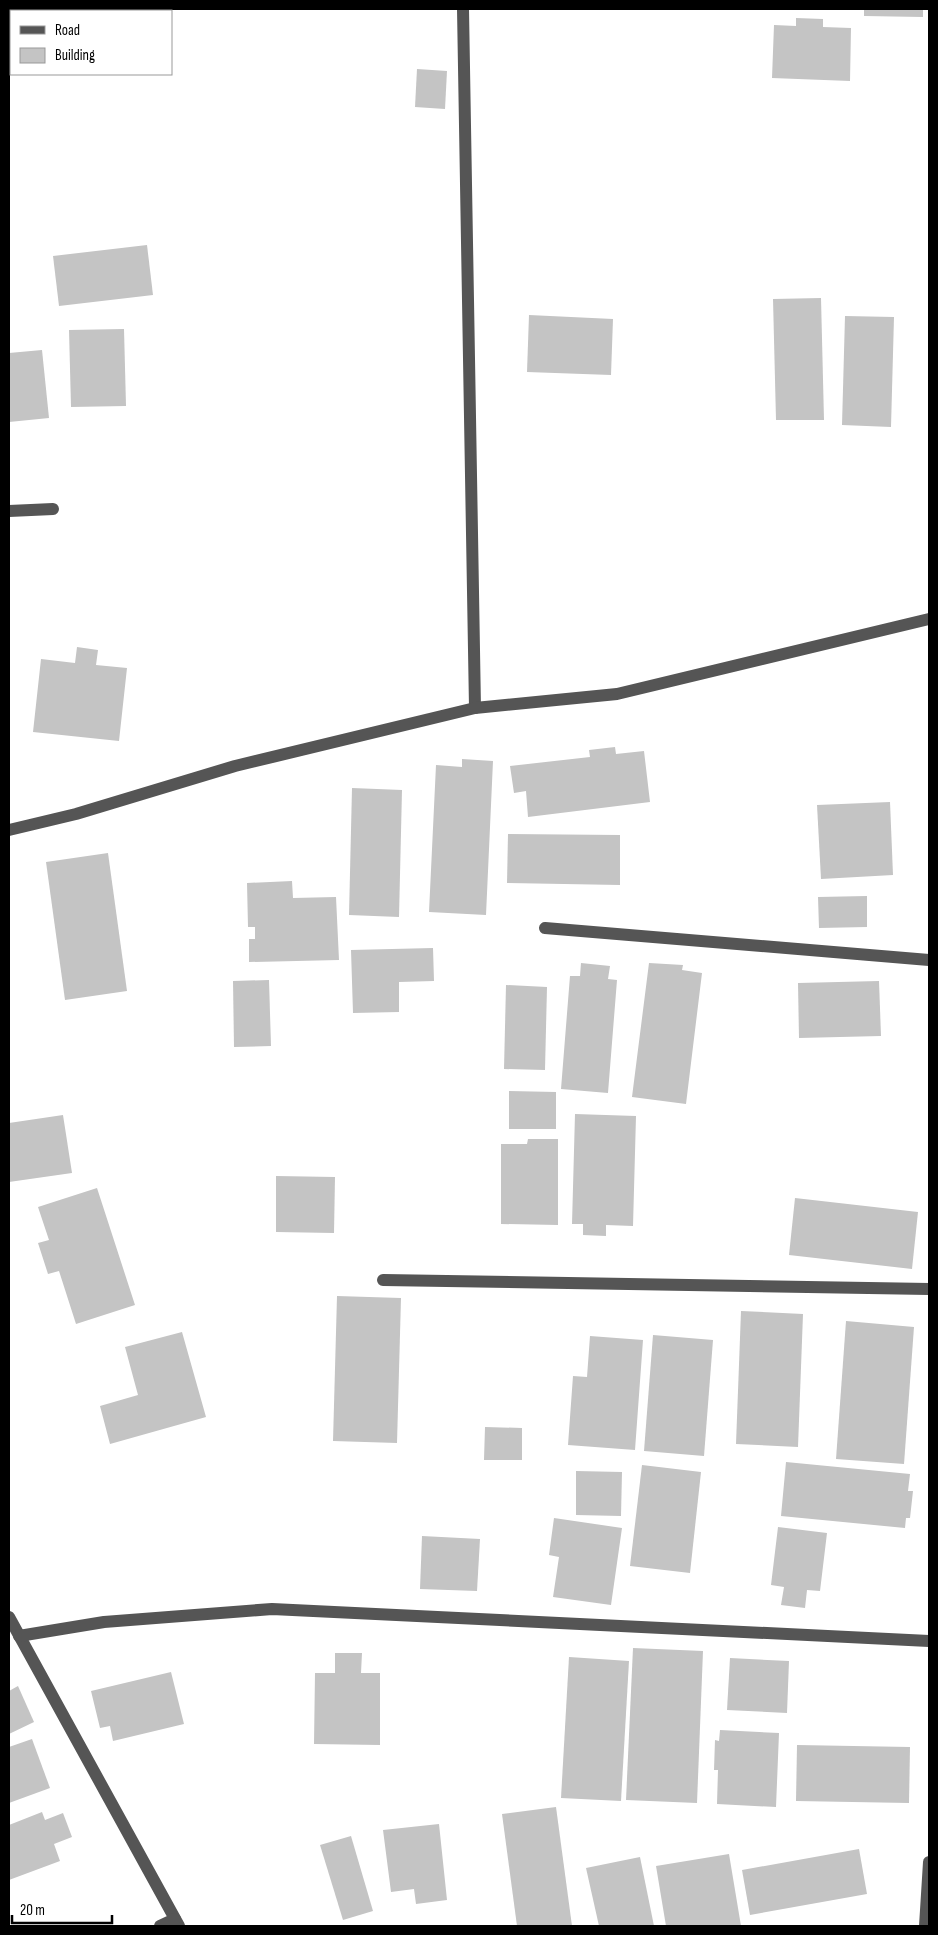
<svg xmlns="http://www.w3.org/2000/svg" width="938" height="1935" font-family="'Sofia Sans Condensed',sans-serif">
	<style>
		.building { fill: #c4c4c4 }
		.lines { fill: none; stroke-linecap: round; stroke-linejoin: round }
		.minor { stroke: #555; stroke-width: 12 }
	</style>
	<rect width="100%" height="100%" fill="#fff"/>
	<g class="building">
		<rect x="87" y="9" width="50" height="2"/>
		<polygon points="864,9 923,9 923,17 864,16"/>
		<polygon points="796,18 823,19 823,27 851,28 850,81 772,78 774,25 796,26"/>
		<polygon points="417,69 447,71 445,109 415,107"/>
		<polygon points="147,245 153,295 59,306 53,256"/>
		<polygon points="821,298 824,420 776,420 773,299"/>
		<polygon points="529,315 613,319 611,375 527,372"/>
		<polygon points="845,316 894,317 891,427 842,425"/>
		<polygon points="124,329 126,406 71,407 69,330"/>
		<polygon points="42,350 49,418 9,422 9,353"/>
		<polygon points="77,647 98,650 96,665 127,668 119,741 33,732 41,659 75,663"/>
		<polygon points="615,747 616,754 644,751 650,802 528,817 526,791 514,793 510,766 590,757 589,750"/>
		<polygon points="462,759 493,761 486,915 429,912 436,765 462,767"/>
		<polygon points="352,788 402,790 399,917 349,915"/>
		<polygon points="890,802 893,875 821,879 817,805"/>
		<polygon points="508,834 620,835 620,885 507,883"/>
		<polygon points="108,853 127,991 65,1000 46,862"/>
		<polygon points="292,881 293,898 336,897 339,960 249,962 249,939 255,939 255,927 248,927 247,883"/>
		<polygon points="867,896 867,927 819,928 818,897"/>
		<polygon points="433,948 434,981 399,982 399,1012 353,1013 351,950"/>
		<polygon points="581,963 610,966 608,979 617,980 608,1093 561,1089 570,976 580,976"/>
		<polygon points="649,963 683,965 682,970 702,973 686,1104 632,1097"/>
		<polygon points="269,980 271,1046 234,1047 233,981"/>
		<polygon points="879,981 881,1036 799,1038 798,983"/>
		<polygon points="506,985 547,987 545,1070 504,1069"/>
		<polygon points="509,1091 556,1092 556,1129 509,1129"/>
		<polygon points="575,1114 636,1116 633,1226 606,1225 606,1236 583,1235 583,1224 572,1224"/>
		<polygon points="63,1115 72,1173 9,1182 9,1123"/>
		<polygon points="528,1139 558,1139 558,1225 501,1224 501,1144 527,1144"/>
		<polygon points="276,1176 335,1177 334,1233 276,1232"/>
		<polygon points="97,1188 135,1305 76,1324 59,1271 48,1274 38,1243 49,1240 38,1207"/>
		<polygon points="795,1198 918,1212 912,1269 789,1255"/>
		<polygon points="337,1296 401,1298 397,1443 333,1441"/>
		<polygon points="741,1311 803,1314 798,1447 736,1444"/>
		<polygon points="846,1321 914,1327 904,1464 836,1459"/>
		<polygon points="182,1332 206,1417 110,1444 100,1406 138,1395 125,1347"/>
		<polygon points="653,1335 713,1340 704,1456 644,1451"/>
		<polygon points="590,1336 643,1340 635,1450 568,1445 573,1376 587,1377"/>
		<polygon points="485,1427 522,1428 522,1460 484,1460"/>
		<polygon points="786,1462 910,1474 908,1491 913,1491 910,1518 906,1518 905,1528 781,1516"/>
		<polygon points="642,1465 701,1472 690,1573 630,1566"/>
		<polygon points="576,1471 622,1472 621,1516 576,1515"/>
		<polygon points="554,1518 622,1528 611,1605 553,1597 559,1557 549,1555"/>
		<polygon points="778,1527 827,1533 820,1591 807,1590 805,1608 781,1605 784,1587 771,1585"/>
		<polygon points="422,1536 480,1539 477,1591 420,1589"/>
		<polygon points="633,1648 703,1651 697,1803 626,1800"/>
		<polygon points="335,1653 362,1653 361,1673 380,1673 380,1745 314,1744 315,1673 335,1673"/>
		<polygon points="569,1657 629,1661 621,1801 561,1798"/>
		<polygon points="730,1658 789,1661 787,1713 727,1710"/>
		<polygon points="171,1672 184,1724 113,1741 110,1726 100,1728 91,1691"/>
		<polygon points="18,1686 34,1722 9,1734 9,1691"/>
		<polygon points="720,1730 779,1733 776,1807 717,1804 718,1770 714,1770 715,1740 719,1741"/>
		<polygon points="32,1739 50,1788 9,1803 9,1747"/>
		<polygon points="797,1745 910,1747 909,1803 796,1801"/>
		<polygon points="556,1807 572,1926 517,1926 502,1814"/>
		<polygon points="42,1812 45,1820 63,1813 72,1837 54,1844 60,1861 9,1880 9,1825"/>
		<polygon points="439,1824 447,1900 416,1904 414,1889 391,1892 383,1830"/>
		<polygon points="351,1836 373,1911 343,1920 320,1845"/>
		<polygon points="859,1849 867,1894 750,1915 742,1870"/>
		<polygon points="729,1854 741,1926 666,1926 656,1866"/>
		<polygon points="640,1857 654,1926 599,1926 586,1868"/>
	</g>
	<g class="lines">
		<g class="minor">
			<polyline points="463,9 475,708"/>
			<polyline points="9,511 53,509"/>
			<polyline points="9,830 76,814 235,766 475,708 617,694 929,619"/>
			<polyline points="545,928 929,960"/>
			<polyline points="383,1280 929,1289"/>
			<polyline points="9,1617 179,1926"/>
			<polyline points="19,1636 104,1622 272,1609 929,1641"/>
			<polyline points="160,1926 175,1919"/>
			<polyline points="925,1926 929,1862"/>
		</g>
	</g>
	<rect width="938" height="1935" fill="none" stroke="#000000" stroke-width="20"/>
	<rect x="10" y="10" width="162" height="65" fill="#ffffff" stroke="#999999"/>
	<rect x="20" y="26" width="25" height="8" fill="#555555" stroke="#999999"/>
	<text x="55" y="35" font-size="15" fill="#000000">Road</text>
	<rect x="20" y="48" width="25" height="15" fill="#c4c4c4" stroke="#999999"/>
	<text x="55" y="60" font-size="15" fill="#000000">Building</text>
	<path d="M12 1915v8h100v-8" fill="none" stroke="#000000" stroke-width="2.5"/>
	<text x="20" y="1915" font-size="15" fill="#000000" stroke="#ffffff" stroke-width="4" paint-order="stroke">20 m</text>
</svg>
